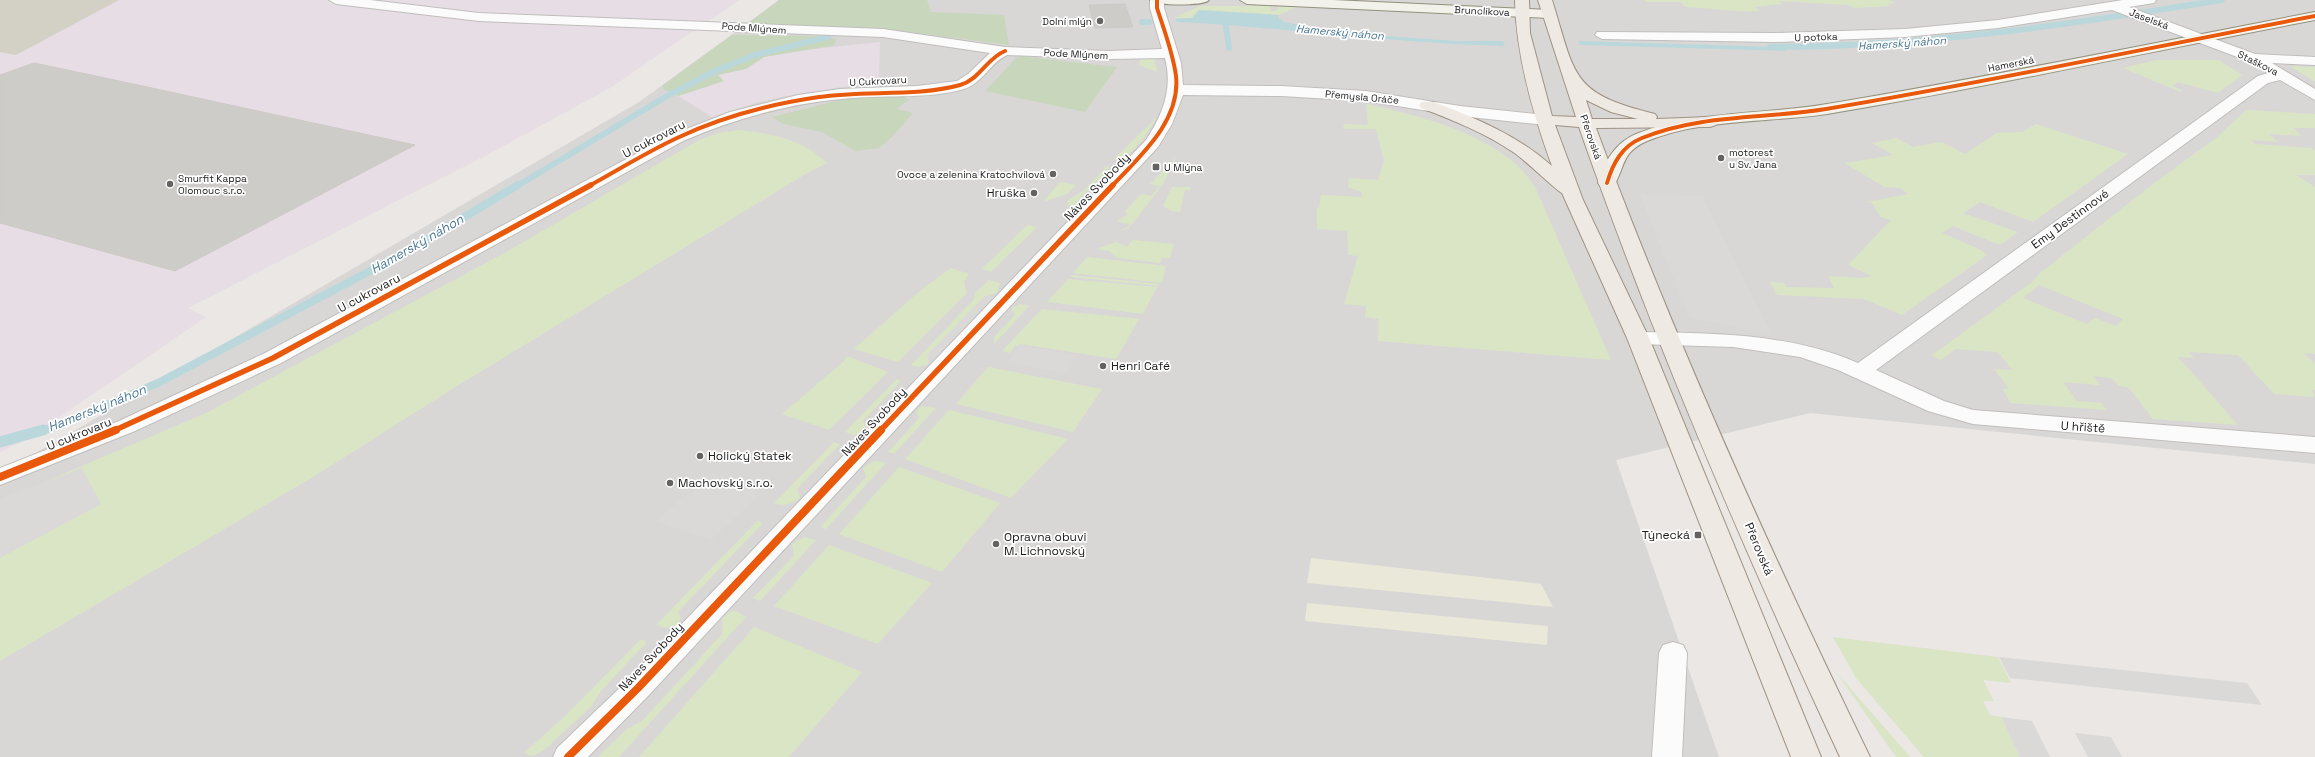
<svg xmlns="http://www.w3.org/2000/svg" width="2315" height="757" font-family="'Space Grotesk',sans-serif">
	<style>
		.residential { fill: #d9d7d6 }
		.industrial { fill: #e7dde4 }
		.construction { fill: #d3d0c6 }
		.farmland { fill: #eae8d8 }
		.grass { fill: #dae5c5; fill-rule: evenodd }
		.forest { fill: #c8d6bb }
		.parking { fill: #dad9d8 }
		.water { fill: #bad8db }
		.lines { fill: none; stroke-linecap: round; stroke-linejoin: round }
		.stream-far2 { stroke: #bad8db; stroke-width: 6 }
		.stream-far1 { stroke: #bad8db; stroke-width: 8 }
		.stream { stroke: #bad8db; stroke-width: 11 }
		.building { fill: #ceccc9; stroke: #cdc9c6 }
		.street-casing { stroke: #c0bebd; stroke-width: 2 }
		.secondary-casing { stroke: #93917e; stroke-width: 2 }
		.primary-casing { stroke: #9e9283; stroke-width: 2 }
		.street { fill: #fcfbfb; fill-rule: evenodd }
		.secondary { fill: #f2f1ea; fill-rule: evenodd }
		.primary { fill: #efe9e4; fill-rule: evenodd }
		.cycleway-far2-casing { stroke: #fff; stroke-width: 5.5 }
		.cycleway-far1-casing { stroke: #fff; stroke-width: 8 }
		.cycleway-casing { stroke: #fff; stroke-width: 10 }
		.cycleway-far2 { stroke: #e8590c; stroke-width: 4 }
		.cycleway-far1 { stroke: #e8590c; stroke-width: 5.5 }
		.cycleway { stroke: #e8590c; stroke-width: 8 }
		.poi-dot { fill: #646362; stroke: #fff; stroke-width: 1.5 }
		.labels { text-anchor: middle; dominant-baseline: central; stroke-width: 3.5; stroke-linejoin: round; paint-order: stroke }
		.far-street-label { font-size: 10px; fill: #1c1c1c; stroke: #fff }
		.far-poi-label { font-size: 10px; fill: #1c1c1c; stroke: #fff; text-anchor: start }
		.far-water-label { font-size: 11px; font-style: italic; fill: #4a7894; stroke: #fff }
		.street-label { font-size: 12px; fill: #1c1c1c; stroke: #fff }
		.poi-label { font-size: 12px; fill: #1c1c1c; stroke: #fff; text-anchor: start }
		.water-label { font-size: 13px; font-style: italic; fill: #4a7894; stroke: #fff }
	</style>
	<rect width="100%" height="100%" fill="#eae7e4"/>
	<polygon class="residential" points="779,0 2315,0 2315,464 1810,413 1616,460 1719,757 0,757 0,474 639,102"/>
	<g class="industrial">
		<polygon points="0,0 739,0 610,88 485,156 188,308 206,317 26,440 0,452"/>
		<polygon points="880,42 879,78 859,80 860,84 786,96 755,103 712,117 678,96 724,81 718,75 746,68 764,57 795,51"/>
	</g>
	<polygon class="construction" points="0,0 119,0 16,55 0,52"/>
	<g class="farmland">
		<polygon points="1311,558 1541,584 1553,607 1307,583"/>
		<polygon points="1307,603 1548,626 1547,645 1305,621"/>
	</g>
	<g class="grass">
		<path d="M1644,0H1890L1896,3L1887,4L1890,6L1855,8L1849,5L1778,1L1783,4L1754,7L1760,11C1734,12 1711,8 1685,7L1681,2H1646Z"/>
		<polygon points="1200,6 1270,6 1270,11 1276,11 1279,6 1296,7 1279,15 1199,10 1192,18 1174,18"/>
		<polygon points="1145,58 1154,59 1157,72 1139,65 1140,60"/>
		<polygon points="2156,60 2219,60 2242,75 2218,93 2178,82 2172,86 2182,90 2181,92 2123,68"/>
		<polygon points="2290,66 2315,67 2315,82"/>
		<path d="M1366,104C1419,116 1476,129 1518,166C1524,172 1530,180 1535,187L1611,360L1378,341V319L1365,317L1366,306L1344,304L1358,256L1348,255L1347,231L1317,229V208H1319L1321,195L1362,197L1361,192L1348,187L1349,178L1378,180L1384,161L1376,129H1343L1344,124L1368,125Z"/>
		<path d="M2246,110C2269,111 2293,113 2315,114V128H2294L2301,136L2269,134L2278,142L2251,140L2255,144L2311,148L2315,151V175H2296L2315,187V354L2304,353L2315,364V390H2312L2315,397L2274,394L2238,355L2189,352L2194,358L2178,357L2238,425L2153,419L2128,387L2119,386L2111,378L2094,376L2100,385L2063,382L2077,401L2101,403L2106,410L2011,403L2002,389H2009L1994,369L2012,370L1998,352L1955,349L1941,360L1931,356L2032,282L2039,274L2153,184L2216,138ZM2039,285L2123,319L2116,326L2095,318L2087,324L2023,298Z"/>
		<polygon points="1157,117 1144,138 1124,160 1113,160"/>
		<polygon points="2036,124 2128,154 2033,222 1980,202 1963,213 2018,232 2000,245 1953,226 1942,233 1981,250 1987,255 1902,315 1864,299 1777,295 1770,282 1784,283 1786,287 1834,288 1828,276 1862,278 1872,276 1848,265 1891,220 1881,217 1871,202 1867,202 1909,194 1900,188 1884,187 1845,163 1893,155 1872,143 1896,138 1913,147 1942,142 1965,154 1997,133 2023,132"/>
		<path d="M739,130C773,134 803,139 827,163L807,173L457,386L313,477L0,661V501L206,413L508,251L699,140L718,133Z"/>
		<polygon points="1176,157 1161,187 1150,184"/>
		<polygon points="1107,166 1110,167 1077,201 1078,209 1070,208 1067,201 1084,190"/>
		<polygon points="1060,182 1076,185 1067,194 1043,202"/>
		<polygon points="1147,186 1160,188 1129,228 1119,232 1131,225 1117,221 1127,215 1125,211 1141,194 1151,196 1158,188"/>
		<polygon points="1172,187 1191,187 1191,190 1185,190 1180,212 1171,211 1163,206"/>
		<polygon points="1027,225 1037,227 991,272 982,269"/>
		<polygon points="1133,240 1174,244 1170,258 1162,258 1160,263 1117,258 1109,251 1096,249 1116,242 1127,247"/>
		<polygon points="1087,257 1166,266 1162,283 1073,273"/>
		<polygon points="951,268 969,274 964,282 967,293 898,362 854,349 922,289"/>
		<polygon points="1072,275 1159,284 1158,286 1071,277"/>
		<polygon points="1068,279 1157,287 1143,314 1047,302"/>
		<polygon points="989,280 1000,283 997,293 984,297 927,356 929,364 918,367 911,365 974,299 975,293"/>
		<polygon points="1020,304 1029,306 994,344 994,337 1015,315 1011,308"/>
		<polygon points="1042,309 1131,318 1139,319 1116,359 1020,344 1014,347 1010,353 1002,351"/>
		<polygon points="847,356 888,372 829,430 782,414 843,362"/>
		<polygon points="988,367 1102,389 1073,432 956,404"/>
		<polygon points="897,379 901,381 863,421 866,426 865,430 854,435 845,432"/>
		<polygon points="922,406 936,408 894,454 888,452 919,418 916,411"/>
		<polygon points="949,410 1068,439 1011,498 905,459"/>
		<path d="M834,442L840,444L797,489L800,497C794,505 783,506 774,503Z"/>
		<polygon points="874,461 886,463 826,529 820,527 866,477 863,468"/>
		<polygon points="899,467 1000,503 942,572 839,534"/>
		<polygon points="758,520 762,524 678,612 681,618 676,626 665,628 656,625"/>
		<polygon points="804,537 816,540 760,601 753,598 794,556 792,544"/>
		<polygon points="829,545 932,583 878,644 774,606"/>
		<polygon points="736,611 746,617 619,757 598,757 627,729 642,721 722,634 722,619 730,612"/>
		<polygon points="754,627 862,672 789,757 639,757"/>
		<polygon points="1833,637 1998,657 2011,683 1983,680 1994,701 1983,701 1990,715 2001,717 2020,757 1924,757 1856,678"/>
		<polygon points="640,640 645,640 645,644 601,691 591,707 544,750 532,756 524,753 566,715"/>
		<polygon points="1837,673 1910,757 1896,757"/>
	</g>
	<g class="forest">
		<polygon points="779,0 927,0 931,12 1004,15 1009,45 894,30 747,24"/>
		<polygon points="732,35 819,36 836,39 834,45 825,47 764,57 746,69 718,75 724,81 678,96 665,90 662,86"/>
		<polygon points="1018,56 1117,67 1085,112 985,91"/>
		<polygon points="898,93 909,100 896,109 913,113 892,137 879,148 855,151 822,132 783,124 772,117 847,98"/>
	</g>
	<g class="parking">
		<polygon points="1640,195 1702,196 1771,333 1690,318"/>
		<polygon points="996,295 930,363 927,355 983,298"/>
		<polygon points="1019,345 1077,355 1066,374 1008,362"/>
		<polygon points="82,468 101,504 0,558 0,499"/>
		<polygon points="712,473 758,489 754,494 756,498 711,540 656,521"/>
		<polygon points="1999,657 2247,683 2262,705 2010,678"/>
		<polygon points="2001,717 2032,721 2050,757 2020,757"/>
		<polygon points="2075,733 2111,737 2122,757 2088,757"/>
	</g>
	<g class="water">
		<path d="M1199,10L1279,15L1278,18L1284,22L1343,33L1458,41H1503L1505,46C1395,44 1286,27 1177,22L1175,19L1192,18Z"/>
		<polygon points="1578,41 1782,47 1787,51 1580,45"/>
	</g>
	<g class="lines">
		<g class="stream-far2">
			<polyline points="1225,20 1229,48"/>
			<polyline points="1142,22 1150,22"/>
			<path d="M1770,47C1923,47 2072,24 2222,0"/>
			<polyline points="517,186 667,96 715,71 755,55 828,37"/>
		</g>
		<polyline class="stream-far1" points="39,431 56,427 158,383 404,253 518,185"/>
		<polyline class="stream" points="0,442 43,430"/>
	</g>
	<g class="building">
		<polygon points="1125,4 1133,27 1095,28 1089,5"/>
		<polygon points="34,63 110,79 415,145 175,271 0,223 0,75"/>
	</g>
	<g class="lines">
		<g class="street-casing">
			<g id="street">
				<path d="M329,0H370L479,13L883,29L1005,47L1109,51L1162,49L1150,8V0H1164V8L1181,63L1183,85L1281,86L1366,91L1460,106L1546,115L1552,117L1554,120L1552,123L1546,125L1460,116L1366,101L1281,96L1183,95L1172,124L1158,147L648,696L588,757H553L557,748L628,680L1146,140C1163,114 1173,89 1165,58L1109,59L1007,55C990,63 983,83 964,89C929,99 889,95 853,98C793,102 737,118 683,141L281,363L135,431L0,485V468L119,421L265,353L671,135L730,112L798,95L840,89L917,86L957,81L968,74L990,53L883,37L479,21L336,4Z"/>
				<path d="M2123,0H2156L2154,3L2129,7L2255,54L2315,57V65L2272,63L2315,89V100L2280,80L2268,83L1876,370L1944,401L1973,410L2315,437V453L1973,424L1928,411L1838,370L1800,357L1733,347L1638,344L1631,342L1627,338L1631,334L1638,332C1712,333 1789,333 1858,363L2258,76L2268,73L2248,61L2112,10L1998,28L1905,37L1775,42L1602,39L1595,35L1597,32L1775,33L1905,29L1998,20Z"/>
				<polygon points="1673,642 1683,645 1687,653 1682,757 1652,757 1659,653 1663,645"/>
			</g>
		</g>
		<g class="secondary-casing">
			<g id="secondary">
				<path d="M1150,0H1209C1204,6 1155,6 1150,0Z"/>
				<polygon points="1240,0 1333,0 1549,10 1556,14 1549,18 1247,4"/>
				<path d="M2315,12V20C2152,51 1990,87 1827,114C1767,123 1704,118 1647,141C1620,153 1626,167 1613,187H1601L1598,183C1604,162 1615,143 1636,134C1697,110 1763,115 1827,104C1990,77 2152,43 2315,12Z"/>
			</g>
		</g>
		<g class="primary-casing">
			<path id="primary" d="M1515,0H1529L1530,33L1552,116L1576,117L1538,0H1552C1576,77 1570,93 1655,114L1657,117L1656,119L1710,117L1716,119L1718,122L1716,125L1710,127L1596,128C1676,343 1770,551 1870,757H1840C1744,551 1654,342 1579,127L1555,125L1583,200L1649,338L1821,757H1791L1627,338L1562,193C1557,191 1524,159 1513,152C1485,133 1453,120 1421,108L1419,105L1421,102H1433C1476,118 1517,135 1552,166C1533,114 1516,56 1515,0ZM1586,100L1611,112L1638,119H1592Z"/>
		</g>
		<use href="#street" class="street"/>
		<use href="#secondary" class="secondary"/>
		<use href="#primary" class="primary"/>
		<g class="cycleway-far2-casing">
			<g id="cycleway-far2">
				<path d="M1607,183C1613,163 1622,146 1642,138C1700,114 1765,119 1826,109C1990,82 2152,47 2315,16"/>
				<path d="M589,186C618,170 647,152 677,138C721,117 771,104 819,97C864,90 917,97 960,85C979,80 987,58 1005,51"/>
				<path d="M1112,186C1140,156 1181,121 1176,76C1173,53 1164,30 1157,8V0"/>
			</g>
		</g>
		<g class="cycleway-far1-casing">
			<g id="cycleway-far1">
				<polyline points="113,431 273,358 591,185"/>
				<polyline points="880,431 1113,185"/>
			</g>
		</g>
		<g class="cycleway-casing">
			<g id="cycleway">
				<polyline points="0,477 116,430"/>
				<polyline points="568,757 638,688 881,430"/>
			</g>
		</g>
		<use href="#cycleway-far2" class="cycleway-far2"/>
		<use href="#cycleway-far1" class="cycleway-far1"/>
		<use href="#cycleway" class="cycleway"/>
	</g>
	<g class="poi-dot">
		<circle cx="1100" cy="21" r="4"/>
		<circle cx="1721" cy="158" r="4"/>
		<rect x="1152" y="163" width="8" height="8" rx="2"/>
		<circle cx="1053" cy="174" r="4"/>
		<circle cx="170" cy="184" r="4"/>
		<circle cx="1034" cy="193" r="4"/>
		<circle cx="1103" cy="366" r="4"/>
		<circle cx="700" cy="456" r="4"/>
		<circle cx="670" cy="483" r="4"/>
		<rect x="1694" y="531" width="8" height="8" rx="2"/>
		<circle cx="996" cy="544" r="4"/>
	</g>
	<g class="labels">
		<g class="far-street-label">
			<text transform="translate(1482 11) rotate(3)">Brunclíkova</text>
			<text transform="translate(2149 19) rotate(21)">Jaselská</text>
			<text transform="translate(754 28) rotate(4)">Pode Mlýnem</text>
			<text transform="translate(1816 37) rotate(-2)">U potoka</text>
			<text transform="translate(1076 54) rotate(3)">Pode Mlýnem</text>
			<text transform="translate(2258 63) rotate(26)">Staškova</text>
			<text transform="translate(2011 64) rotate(-11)">Hamerská</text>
			<text transform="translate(878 81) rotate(-3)">U Cukrovaru</text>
			<text transform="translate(1362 97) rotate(5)">Přemysla Oráče</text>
			<text transform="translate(1591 137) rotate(71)">Přerovská</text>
		</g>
		<g class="far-poi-label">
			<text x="1092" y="21" text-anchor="end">Dolní mlýn</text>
			<text x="1729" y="152">motorest<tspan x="1729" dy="12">u Sv. Jana</tspan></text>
			<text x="1164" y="167">U Mlýna</text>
			<text x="1045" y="174" text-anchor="end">Ovoce a zelenina Kratochvílová</text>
			<text x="178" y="178">Smurfit Kappa<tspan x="178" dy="12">Olomouc s.r.o.</tspan></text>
		</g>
		<g class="far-water-label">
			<text transform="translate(1340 32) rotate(5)">Hamerský náhon</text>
			<text transform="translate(1902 43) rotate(-4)">Hamerský náhon</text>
		</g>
		<g class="street-label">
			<text transform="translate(654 139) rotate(-27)">U cukrovaru</text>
			<text transform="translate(1097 187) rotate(-46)">Náves Svobody</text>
			<text transform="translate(2070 219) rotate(-36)">Emy Destinnové</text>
			<text transform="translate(369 293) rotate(-28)">U cukrovaru</text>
			<text transform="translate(874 422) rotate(-47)">Náves Svobody</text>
			<text transform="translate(2083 427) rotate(4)">U hřiště</text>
			<text transform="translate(79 434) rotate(-22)">U cukrovaru</text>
			<text transform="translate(1759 549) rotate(67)">Přerovská</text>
			<text transform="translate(651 657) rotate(-47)">Náves Svobody</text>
		</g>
		<g class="poi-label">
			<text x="1026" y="193" text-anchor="end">Hruška</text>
			<text x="1111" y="366">Henri Café</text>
			<text x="708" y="456">Holický Statek</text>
			<text x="678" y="483">Machovský s.r.o.</text>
			<text x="1690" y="535" text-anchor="end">Týnecká</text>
			<text x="1004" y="537">Opravna obuvi<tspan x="1004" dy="14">M. Lichnovský</tspan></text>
		</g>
		<g class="water-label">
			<text transform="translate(417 244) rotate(-30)">Hamerský náhon</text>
			<text transform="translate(97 408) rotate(-22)">Hamerský náhon</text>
		</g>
	</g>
</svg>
